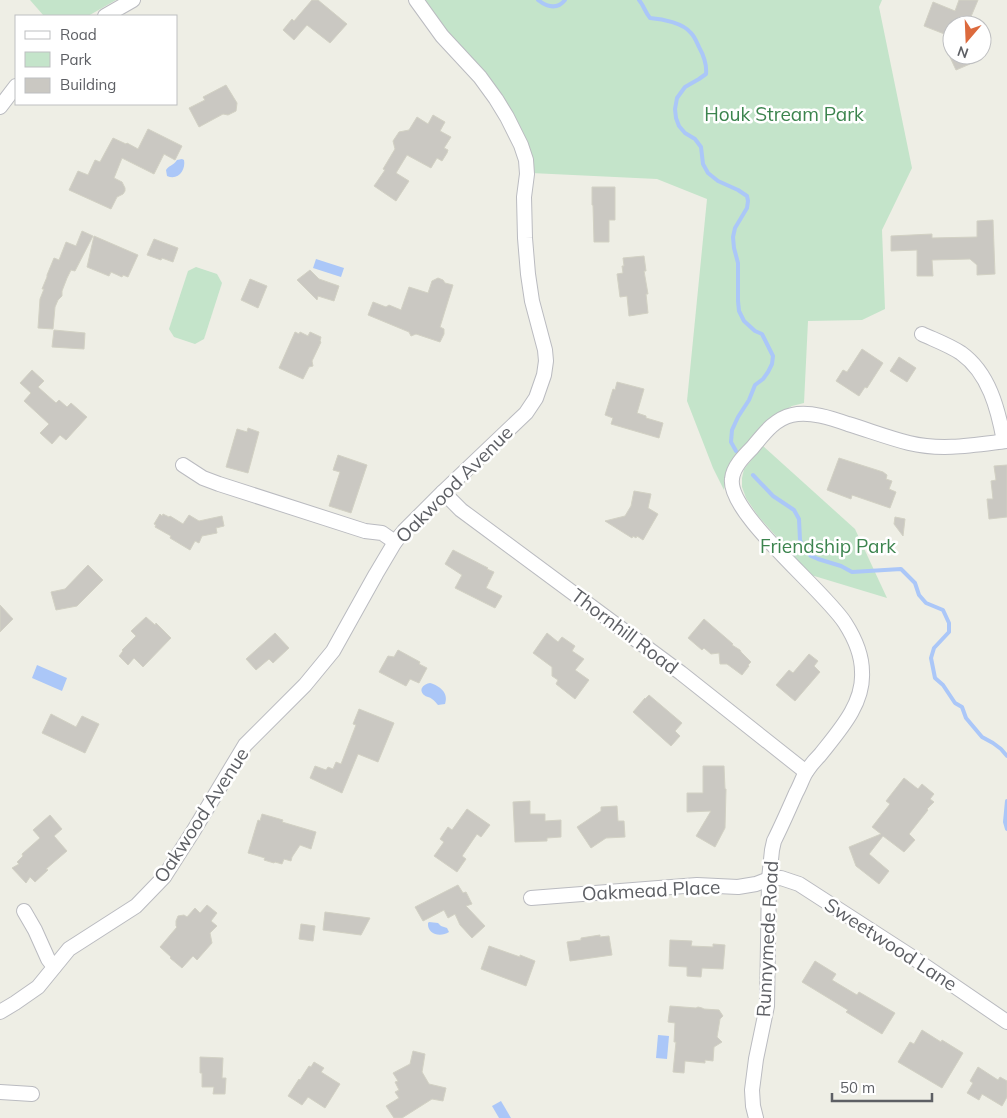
<svg xmlns="http://www.w3.org/2000/svg" width="1007" height="1118" font-family="Mulish,sans-serif">
	<style>
		.green { fill: #c4e4ca }
		.water { fill: #abc7f8 }
		.lines { fill: none; stroke-linecap: round; stroke-linejoin: round }
		.stream { stroke: #abc7f8; stroke-width: 4 }
		.building { fill: #cac8c2; stroke: #d2d1c4 }
		.minor-casing { stroke: #babbc0; stroke-width: 16 }
		.minor { stroke: #fff; stroke-width: 14 }
		.labels { text-anchor: middle; dominant-baseline: central; stroke-width: 5; stroke-linejoin: round; paint-order: stroke }
		.park-label { font-size: 19px; fill: #3c844e; stroke: #fff }
		.street-label { font-size: 19px; fill: #5d5f64; stroke: #fff }
	</style>
	<rect width="100%" height="100%" fill="#eeeee5"/>
	<g class="green">
		<polygon points="30,0 116,0 88,16 44,16"/>
		<polygon points="424,0 882,0 879,7 912,168 882,230 885,309 862,320 808,321 804,403 792,406 775,416 735,457 726,475 724,490 713,468 687,401 707,199 657,179 531,173 529,152 519,125 500,94 438,20"/>
		<polygon points="196,267 217,274 222,283 204,339 195,344 174,337 169,329 188,271"/>
		<polygon points="763,446 855,529 887,598 811,575 758,516 746,498 742,487 742,478 744,469"/>
	</g>
	<g class="water">
		<path d="M182,159L184,160C186,170 178,181 167,176L166,170C169,165 173,166 177,160Z"/>
		<polygon points="316,259 344,268 341,277 313,268"/>
		<polygon points="37,665 67,678 62,691 32,678"/>
		<path d="M430,683C440,686 449,693 445,704L438,705C436,703 435,701 432,699C430,697 426,697 424,695C418,689 424,684 430,683Z"/>
		<path d="M429,922L438,923L441,926L447,928L449,932C440,938 427,934 428,923Z"/>
		<polygon points="658,1035 669,1036 667,1059 656,1058"/>
		<polygon points="501,1101 511,1118 499,1118 492,1106"/>
	</g>
	<g class="lines">
		<g class="stream">
			<path d="M538,0C547,7 557,10 565,0"/>
			<path d="M639,0C644,6 645,12 650,18C663,19 683,23 691,33C695,37 697,43 699,47C704,56 707,64 706,74L699,79L685,87L677,98L675,109L676,118L679,126L685,133L695,139L701,147L703,164L708,173L718,181L738,190L747,196L748,201L747,208L735,228L733,237L734,248L738,263V301L739,311L744,321L755,331L762,334L773,356L772,364L768,372L763,379L755,385L749,400L738,417L732,430L731,442L736,451"/>
			<polyline points="753,475 773,496 794,510 799,519 800,540 804,549 811,556 818,559 841,566 852,572 901,569 915,583 919,595 926,603 943,610 949,623 949,632 934,648 931,658 935,678 943,685 955,703 962,707 966,718 982,737 993,743 1001,749 1007,756"/>
			<polyline points="1007,801 1005,822 1007,829"/>
		</g>
	</g>
	<g class="building">
		<polygon points="312,0 318,0 347,24 330,43 307,25 294,40 283,30 292,19 294,21"/>
		<polygon points="959,0 978,0 970,19 968,17 964,25 952,25 952,37 924,26 933,2 955,11"/>
		<polygon points="949,55 967,55 970,64 956,70"/>
		<polygon points="226,85 237,103 236,111 228,115 223,114 199,127 189,108 205,100 203,97"/>
		<polygon points="433,115 445,122 440,131 451,137 444,148 448,150 447,153 442,161 437,158 431,168 407,155 396,173 409,181 396,201 374,186 385,170 383,169 395,149 393,141 399,132 409,130 417,117 428,124"/>
		<polygon points="148,129 182,146 175,160 164,154 154,174 122,158 114,178 122,182 125,188 125,191 123,194 117,197 111,209 69,190 78,171 88,175 95,160 100,162 113,138 126,144 127,143 138,149"/>
		<polygon points="592,187 615,187 615,220 609,220 609,242 594,242 593,205 592,205"/>
		<polygon points="993,220 995,274 977,275 977,265 970,259 932,260 933,276 917,276 917,250 891,251 891,236 932,234 932,238 977,237 977,221"/>
		<polygon points="82,231 93,236 75,271 71,270 67,278 62,291 62,296 58,300 55,307 53,329 38,328 40,299 44,289 42,289 47,277 47,275 54,258 59,260 66,242 76,246"/>
		<polygon points="94,236 138,255 128,277 123,275 122,277 111,272 109,276 87,267"/>
		<polygon points="154,239 178,248 173,262 162,258 161,260 147,255"/>
		<polygon points="644,256 646,271 644,271 648,294 646,294 648,313 629,316 627,296 620,297 617,274 623,273 622,266 624,266 623,258"/>
		<polygon points="310,270 319,279 339,286 334,301 318,296 317,300 297,280"/>
		<polygon points="438,278 443,280 445,283 453,285 440,327 444,329 444,334 440,342 416,334 411,336 409,332 368,315 373,302 386,307 389,305 401,310 409,287 428,293 432,281"/>
		<polygon points="250,279 267,286 258,308 241,300"/>
		<polygon points="54,330 85,333 84,349 52,347"/>
		<polygon points="295,332 299,334 300,332 308,336 310,332 321,337 320,341 321,342 312,361 313,366 309,367 303,379 279,368"/>
		<polygon points="862,349 883,363 867,388 865,387 859,396 836,381 843,370 847,372"/>
		<polygon points="899,357 916,368 907,382 890,371"/>
		<polygon points="32,370 44,381 38,387 56,403 59,400 67,407 71,403 87,417 66,440 60,435 52,444 40,433 49,424 24,401 31,393 20,383"/>
		<polygon points="617,382 644,389 637,413 646,416 646,418 663,423 659,438 611,424 613,418 605,415 613,389 615,390"/>
		<polygon points="248,428 259,432 248,473 226,467 237,429 247,432"/>
		<polygon points="338,455 367,465 351,513 329,506 340,472 333,470"/>
		<polygon points="839,458 883,472 887,475 886,479 892,481 889,489 896,492 890,508 852,495 851,499 827,490"/>
		<polygon points="1007,465 1007,517 989,519 987,499 993,499 991,481 996,480 994,466"/>
		<polygon points="634,491 651,494 648,508 658,514 643,540 637,536 636,538 633,536 632,538 605,521 625,516 631,506"/>
		<polygon points="160,514 162,516 163,514 169,517 170,516 183,524 189,515 199,521 222,516 224,526 216,528 217,533 202,536 199,543 195,541 190,550 170,538 171,536 155,527 156,525 154,524"/>
		<polygon points="895,517 905,519 903,536 894,524"/>
		<polygon points="453,550 488,568 487,569 494,572 486,588 502,596 495,608 455,588 462,575 445,564"/>
		<polygon points="88,565 103,580 77,606 56,610 51,592 65,589"/>
		<polygon points="0,605 13,619 0,632"/>
		<polygon points="146,617 155,625 156,623 171,638 143,667 134,658 128,665 119,656 123,651 122,650 136,636 131,631"/>
		<polygon points="704,619 733,644 732,645 740,650 741,652 751,662 748,665 749,666 742,675 727,664 720,664 719,653 711,654 704,648 702,650 688,638"/>
		<polygon points="275,633 289,648 273,663 269,659 256,670 246,659"/>
		<polygon points="547,633 558,642 562,637 575,646 572,651 584,659 575,670 589,680 575,699 556,684 558,680 552,676 552,667 533,653"/>
		<polygon points="398,650 420,662 419,664 427,668 419,683 410,679 406,686 379,672 388,656 394,657"/>
		<polygon points="809,654 818,661 814,666 820,672 795,701 776,685 789,670 793,673"/>
		<polygon points="649,695 682,723 675,731 680,736 671,746 633,712 645,698 645,699"/>
		<polygon points="359,709 394,723 378,762 358,754 342,793 310,778 315,766 326,770 328,767 333,769 336,762 341,764 356,725 353,724"/>
		<polygon points="51,714 76,727 82,716 99,724 85,753 42,733"/>
		<polygon points="703,766 724,766 725,789 726,789 725,828 715,847 696,836 711,811 687,812 687,793 703,793"/>
		<polygon points="904,778 918,789 922,784 934,794 930,799 934,802 927,809 928,810 909,834 915,840 904,852 883,836 869,854 889,871 879,884 856,866 849,847 881,834 872,827 890,804 886,801"/>
		<polygon points="530,801 530,814 545,814 545,821 561,820 561,837 547,838 547,841 515,842 513,802"/>
		<polygon points="617,806 618,821 624,821 625,837 606,838 591,848 577,827 601,811 601,807"/>
		<polygon points="467,809 490,825 481,837 477,834 462,856 466,859 457,872 434,856 444,842 440,839 448,827 452,830"/>
		<polygon points="262,814 283,820 282,822 316,832 311,849 300,845 292,857 291,861 284,859 282,864 275,862 274,863 264,860 265,858 248,853 258,820 260,821"/>
		<polygon points="50,815 62,829 54,836 67,851 46,869 48,870 35,882 30,877 26,883 12,868 19,864 17,862 23,856 22,854 40,838 33,830"/>
		<polygon points="458,885 463,893 466,892 472,904 466,906 485,926 472,938 460,925 455,914 448,918 444,910 423,921 415,907"/>
		<polygon points="207,905 217,913 211,921 217,926 210,933 212,943 197,960 193,956 182,968 170,958 171,957 160,947 177,927 176,926 176,921 178,916 184,915 187,917 195,908 200,913"/>
		<polygon points="325,912 370,918 361,935 323,930"/>
		<polygon points="301,924 315,926 313,941 299,939"/>
		<polygon points="600,935 600,937 609,936 612,955 570,961 567,942 581,940 581,938"/>
		<polygon points="670,940 692,941 691,946 713,947 713,944 725,945 723,969 702,968 701,977 687,976 687,967 669,966"/>
		<polygon points="489,946 520,957 520,955 535,961 526,986 481,969"/>
		<polygon points="815,961 836,974 832,980 857,995 859,992 895,1013 882,1034 846,1012 848,1010 802,982"/>
		<polygon points="670,1006 696,1008 698,1007 702,1008 704,1009 719,1010 723,1016 720,1019 717,1037 722,1042 714,1047 713,1061 705,1060 705,1063 685,1061 684,1073 673,1072 676,1042 674,1042 675,1023 668,1022"/>
		<polygon points="922,1030 941,1042 942,1040 963,1053 942,1088 898,1062 910,1042 914,1044"/>
		<polygon points="413,1051 425,1054 422,1072 429,1084 446,1088 443,1101 432,1099 402,1118 394,1118 386,1106 399,1098 395,1092 399,1090 395,1082 398,1081 393,1073 410,1064"/>
		<polygon points="200,1057 223,1058 222,1078 226,1078 225,1094 213,1094 214,1087 202,1087 202,1073 200,1073"/>
		<polygon points="314,1062 324,1068 321,1072 340,1084 325,1108 308,1097 302,1105 288,1096 299,1079 300,1080 309,1066 311,1067"/>
		<polygon points="978,1067 998,1080 1000,1077 1007,1081 1007,1097 1002,1106 982,1094 979,1100 967,1093 973,1083 970,1081"/>
	</g>
	<g class="lines">
		<g class="minor-casing">
			<g id="minor">
				<polyline points="105,16 133,0"/>
				<polyline points="0,107 16,86"/>
				<path d="M922,334C935,340 949,345 961,353C989,373 998,409 1004,441"/>
				<polyline points="183,465 203,478 219,484 365,531 382,533 395,542"/>
				<polyline points="443,492 461,510 681,673 806,772"/>
				<polyline points="531,898 697,885 738,887 756,884 769,879 781,878 799,884 912,957 1007,1022"/>
				<polyline points="24,911 35,930 48,959 54,967"/>
				<polyline points="0,1012 15,1003 38,987 69,949 136,906 164,877 194,830 245,745 305,685 333,651 376,574 395,542 404,531 443,492 526,413 536,398 544,375 546,361 545,350 532,301 528,274 525,238 524,197 527,174 526,160 521,145 507,117 496,99 480,77 442,36 416,0"/>
				<polyline points="0,1092 32,1094"/>
				<path d="M756,1118L753,1106L752,1090L756,1059L767,1006L769,879L772,850L774,841C782,825 789,809 796,793C800,786 802,779 806,772C810,766 815,760 820,755C839,731 864,704 862,672C862,655 854,637 845,623C825,591 727,513 732,479C733,467 744,456 752,448C763,435 774,419 792,415C810,411 831,418 848,424C868,430 889,438 909,443C942,451 974,445 1007,441"/>
			</g>
		</g>
		<use href="#minor" class="minor"/>
	</g>
	<g class="labels">
		<g class="park-label">
			<text x="784" y="114">Houk Stream Park</text>
			<text x="828" y="546">Friendship Park</text>
		</g>
		<g class="street-label">
			<text transform="translate(454 484) rotate(-45)">Oakwood Avenue</text>
			<text transform="translate(625 631) rotate(37)">Thornhill Road</text>
			<text transform="translate(201 815) rotate(-57)">Oakwood Avenue</text>
			<text transform="translate(651 890) rotate(-3)">Oakmead Place</text>
			<text transform="translate(767 939) rotate(-87)">Runnymede Road</text>
			<text transform="translate(891 944) rotate(33)">Sweetwood Lane</text>
		</g>
	</g>
	<rect x="15" y="15" width="162" height="90" fill="#ffffff" stroke="#bebfc1"/>
	<rect x="25" y="31" width="25" height="8" fill="#ffffff" stroke="#bebfc1"/>
	<text x="60" y="40" font-size="15" fill="#5d5f64">Road</text>
	<rect x="25" y="52" width="25" height="15" fill="#c4e4ca" stroke="#bebfc1"/>
	<text x="60" y="65" font-size="15" fill="#5d5f64">Park</text>
	<rect x="25" y="78" width="25" height="15" fill="#cac8c2" stroke="#bebfc1"/>
	<text x="60" y="90" font-size="15" fill="#5d5f64">Building</text>
	<g transform="translate(967 40) rotate(199)"><circle r="24" fill="#ffffff" stroke="#bebfc1"/>
	<path d="M0-4L9 19L0 12L-9 19Z" fill="#dc6a3d"/>
	<text y="-8" font-size="14" font-weight="bold" text-anchor="middle" fill="#5d5f64">N</text>
	</g>
	<path d="M832 1093v8h100v-8" fill="none" stroke="#5d5f64" stroke-width="2.5"/>
	<text x="840" y="1093" font-size="15" fill="#5d5f64" stroke="#ffffff" stroke-width="4" paint-order="stroke">50 m</text>
</svg>
